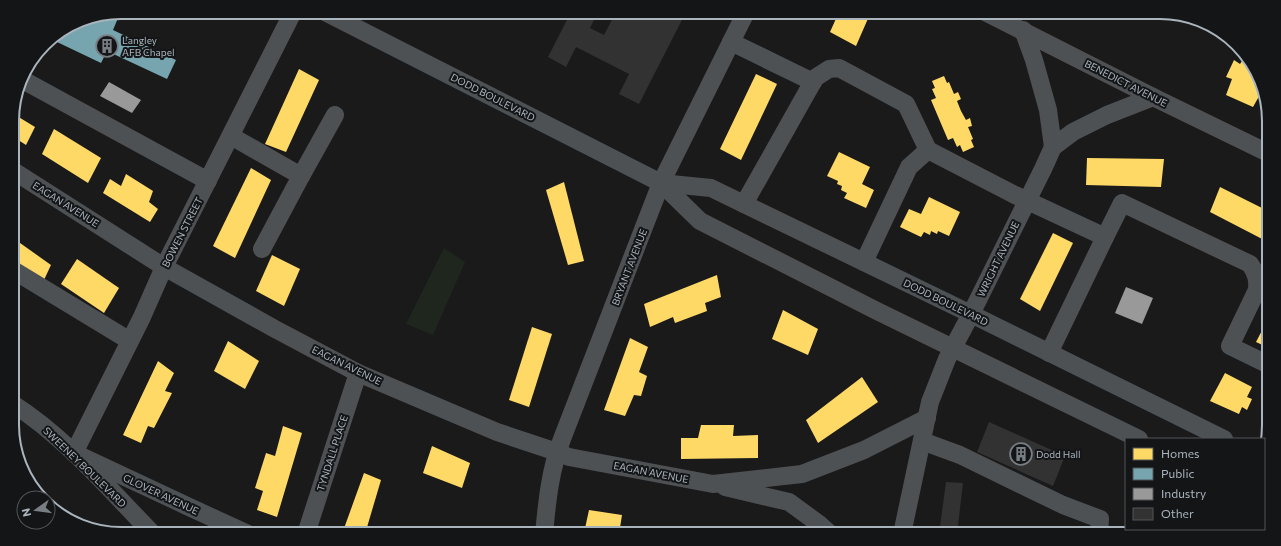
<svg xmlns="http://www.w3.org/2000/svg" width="1281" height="546" font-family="Commissioner,sans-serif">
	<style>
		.green { fill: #1e261e }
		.homes { fill: #ffd966 }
		.public { fill: #76a5af }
		.industry { fill: #999 }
		.building { fill: #323233 }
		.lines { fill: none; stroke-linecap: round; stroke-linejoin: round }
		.minor { stroke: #4e5154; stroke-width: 18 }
		.labels { text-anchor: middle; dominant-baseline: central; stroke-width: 4; stroke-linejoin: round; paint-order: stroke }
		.poi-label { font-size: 10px; fill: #aab4bd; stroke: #141517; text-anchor: start }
		.street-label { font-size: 10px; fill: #aab4bd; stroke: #141517 }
		.rim { fill: none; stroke: #aab4bd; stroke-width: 2 }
	</style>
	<rect width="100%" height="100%" fill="#1a1a1b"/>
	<polygon class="green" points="444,248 465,262 433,335 406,324"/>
	<g class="homes">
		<polygon points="839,12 867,12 870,14 856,46 830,32"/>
		<polygon points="1244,58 1250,62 1258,82 1256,86 1260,87 1262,91 1253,107 1226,95 1232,79 1226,77 1234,60 1240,64"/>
		<polygon points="299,69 319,80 286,152 265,144"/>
		<polygon points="756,74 777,84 741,160 720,149"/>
		<polygon points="944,76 947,83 949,82 954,94 958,92 961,99 957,101 961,111 966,120 970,118 972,126 968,127 973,139 971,140 974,147 963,152 960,145 957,147 953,138 948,140 931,100 936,98 932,89 935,88 932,81"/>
		<polygon points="12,113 35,127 26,145 12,136"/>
		<polygon points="54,129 101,158 88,183 42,154"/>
		<polygon points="839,152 870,167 862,184 874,190 866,208 844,198 847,193 841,190 842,186 837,184 838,181 827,176"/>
		<polygon points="1087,158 1164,159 1161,187 1086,185"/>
		<polygon points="251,168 271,180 235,258 213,246"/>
		<polygon points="126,174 153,191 149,202 158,209 150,222 103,193 110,179 121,186"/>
		<polygon points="564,182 584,261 568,265 546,190"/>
		<polygon points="1220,187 1268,211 1268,242 1210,212"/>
		<polygon points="929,197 960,212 949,236 938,231 937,234 931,231 930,235 924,232 921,237 900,227 909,209 921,214"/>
		<polygon points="1053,233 1073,243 1040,311 1020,299"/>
		<polygon points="13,238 51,265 43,282 13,263"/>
		<polygon points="272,255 300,269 284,306 256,291"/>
		<polygon points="77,259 119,288 104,313 61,284"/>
		<polygon points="717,275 721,297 705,303 707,311 675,323 673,317 650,327 644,304"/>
		<polygon points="783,310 818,329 808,355 772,339"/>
		<polygon points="13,314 19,318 13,331"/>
		<polygon points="1269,317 1269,348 1256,342"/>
		<polygon points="532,327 552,334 529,407 509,400"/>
		<polygon points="630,338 648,347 639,372 647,376 641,396 634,395 625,416 604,410"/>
		<polygon points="228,341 259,361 245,389 214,371"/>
		<polygon points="158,361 174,373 165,391 172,393 154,428 148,426 141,443 123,435"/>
		<polygon points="1225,373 1252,387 1247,397 1252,399 1247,410 1242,407 1239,414 1210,401"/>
		<polygon points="862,377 878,402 818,443 806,420"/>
		<polygon points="701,425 734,425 733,436 758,435 758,458 681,459 681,438 698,438"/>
		<polygon points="283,426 302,433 277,517 257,510 263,491 255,488 266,453 275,456"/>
		<polygon points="432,446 470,463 462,488 423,473"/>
		<polygon points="364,473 381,480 365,534 342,534"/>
		<polygon points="589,510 622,515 619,534 584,533"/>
		<polygon points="486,526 506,530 505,534 485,534"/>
		<polygon points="664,526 708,526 707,534 663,534"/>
		<polygon points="1157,529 1166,529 1165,532"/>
	</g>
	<polygon class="public" points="109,14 118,18 113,30 176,60 167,79 107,51 101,63 57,42 62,31 79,20"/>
	<g class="industry">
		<polygon points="109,82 141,100 132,113 100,96"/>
		<polygon points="1126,287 1153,298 1142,324 1115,313"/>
	</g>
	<g class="building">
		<polygon points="571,12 598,12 590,28 604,35 616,12 686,12 639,104 619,94 629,74 576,47 566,67 548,57"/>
		<polygon points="989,422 1065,456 1053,486 977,452"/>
		<polygon points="946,482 963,483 957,534 939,534"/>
	</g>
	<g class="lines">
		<g class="minor">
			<polyline points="325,12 661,183 700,221 877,311 1139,439"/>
			<polyline points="985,12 1153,97 1268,153"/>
			<polyline points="1023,30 1034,60 1048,110 1053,147"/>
			<polyline points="731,42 813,82"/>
			<polyline points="21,79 208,181"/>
			<polyline points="231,136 301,176 335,115"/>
			<polyline points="12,170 164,267 275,329 358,373 497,432 557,452 569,457 713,484 802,474 864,450 927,418"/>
			<polyline points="661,183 711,188 971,314 1224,439"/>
			<polyline points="744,204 815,78 829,69 839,68 906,104 928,150"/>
			<path d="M1105,237L1122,203L1250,264C1256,273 1258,279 1257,290L1230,346L1269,365"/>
			<polyline points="262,249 301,176"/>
			<polyline points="864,262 909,167 928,150 1015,195 1105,237 1049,353"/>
			<polyline points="13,270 130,341"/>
			<path d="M13,404C65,437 110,490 153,534"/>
			<polyline points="922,441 960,455 1063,505 1100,519 1099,534"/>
			<polyline points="74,453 142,317 164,267 293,12"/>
			<polyline points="74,453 187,506 248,534"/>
			<polyline points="725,487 789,502 819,524 830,534"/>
			<polyline points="306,534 358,373"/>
			<path d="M544,534C547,502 550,470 562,439L661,183L746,12"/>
			<polyline points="902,534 930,402 947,359 971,314 1043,169 1053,147 1073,132 1107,115 1153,97"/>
		</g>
	</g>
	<defs>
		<g id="building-ring" transform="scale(1.15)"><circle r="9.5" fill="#141517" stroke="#787e84" stroke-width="1.5"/><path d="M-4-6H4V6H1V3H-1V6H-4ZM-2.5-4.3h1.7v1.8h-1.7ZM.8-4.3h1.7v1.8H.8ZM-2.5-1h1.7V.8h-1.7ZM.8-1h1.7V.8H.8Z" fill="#787e84"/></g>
	</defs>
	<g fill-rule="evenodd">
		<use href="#building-ring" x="107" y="46"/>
		<use href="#building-ring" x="1021" y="454"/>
	</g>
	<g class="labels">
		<g class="poi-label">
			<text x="122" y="40">Langley<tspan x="122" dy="12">AFB Chapel</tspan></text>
			<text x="1036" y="454">Dodd Hall</text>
		</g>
		<g class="street-label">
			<text transform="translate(1126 83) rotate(27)">BENEDICT AVENUE</text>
			<text transform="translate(493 97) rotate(27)">DODD BOULEVARD</text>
			<text transform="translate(66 204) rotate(32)">EAGAN AVENUE</text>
			<text transform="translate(182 232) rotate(-63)">BOWEN STREET</text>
			<text transform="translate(998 259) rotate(-64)">WRIGHT AVENUE</text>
			<text transform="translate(629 267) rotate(-69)">BRYANT AVENUE</text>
			<text transform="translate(946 302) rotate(26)">DODD BOULEVARD</text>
			<text transform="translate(347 365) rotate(26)">EAGAN AVENUE</text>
			<text transform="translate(332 453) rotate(-72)">TYNDALL PLACE</text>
			<text transform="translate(85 467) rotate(44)">SWEENEY BOULEVARD</text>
			<text transform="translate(651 472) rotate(11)">EAGAN AVENUE</text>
			<text transform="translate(161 494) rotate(25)">GLOVER AVENUE</text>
		</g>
	</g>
	<path d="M0 0H1281V546H0ZM121 19H1160A102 102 0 0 1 1262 121V425A102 102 0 0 1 1160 527H121A102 102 0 0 1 19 425V121A102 102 0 0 1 121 19Z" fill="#141517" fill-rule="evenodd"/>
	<path class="rim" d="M121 19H1160A102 102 0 0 1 1262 121V425A102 102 0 0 1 1160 527H121A102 102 0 0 1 19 425V121A102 102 0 0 1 121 19Z"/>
	<rect x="1125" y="438" width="140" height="92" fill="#141517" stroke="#505559"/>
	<rect x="1133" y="448" width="20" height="12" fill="#ffd966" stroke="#505559"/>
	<text x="1161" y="458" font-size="12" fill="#aab4bd">Homes</text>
	<rect x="1133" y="468" width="20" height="12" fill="#76a5af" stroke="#505559"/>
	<text x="1161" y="478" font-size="12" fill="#aab4bd">Public</text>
	<rect x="1133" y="488" width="20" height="12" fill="#999999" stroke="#505559"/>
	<text x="1161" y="498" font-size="12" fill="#aab4bd">Industry</text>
	<rect x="1133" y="508" width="20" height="12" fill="#323233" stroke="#505559"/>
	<text x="1161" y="518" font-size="12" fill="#aab4bd">Other</text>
	<g transform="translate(36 510) rotate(256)"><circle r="19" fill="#141517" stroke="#505559"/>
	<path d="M0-3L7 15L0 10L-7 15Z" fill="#787e84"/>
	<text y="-6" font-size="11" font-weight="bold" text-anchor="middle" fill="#aab4bd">N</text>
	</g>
</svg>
